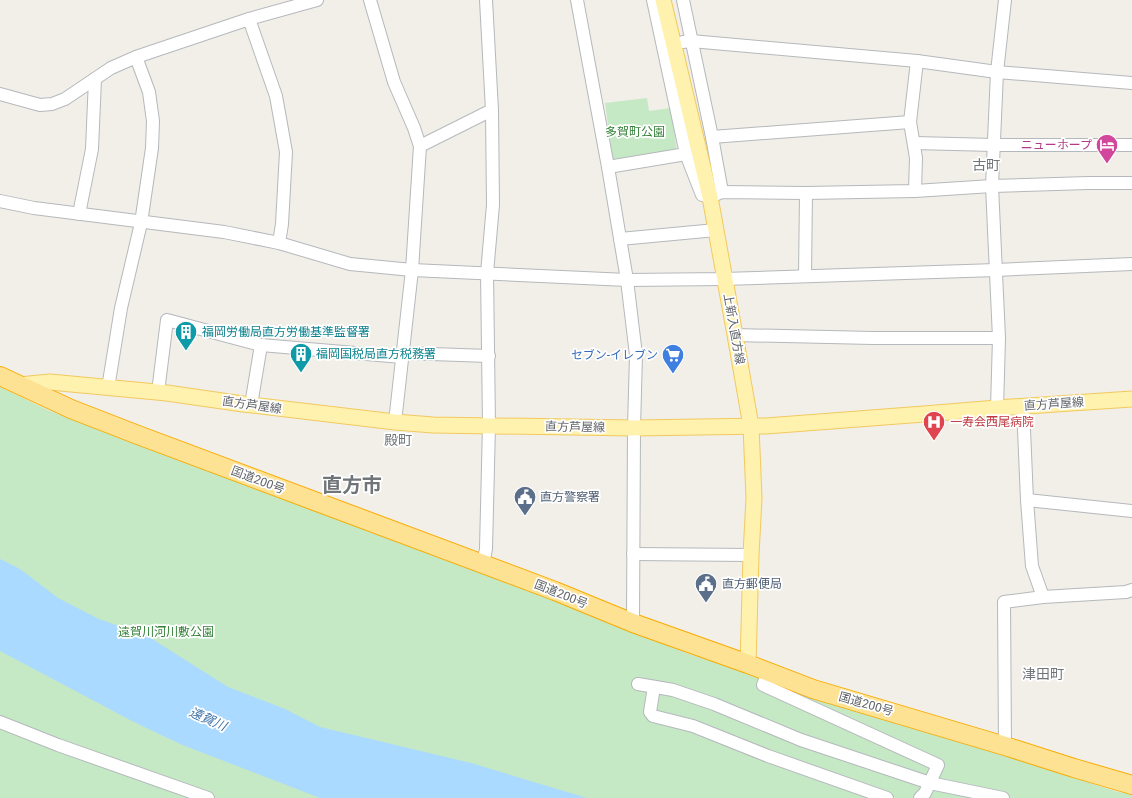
<svg xmlns="http://www.w3.org/2000/svg" width="1132" height="798" font-family="Roboto,'Noto Sans JP',sans-serif">
	<style>
		.green { fill: #c5e8c5 }
		.water { fill: #aadaff }
		.lines { fill: none; stroke-linecap: round; stroke-linejoin: round }
		.minor-casing { stroke: #b5b8bc; stroke-width: 14 }
		.major-casing { stroke: #f2c960; stroke-width: 17 }
		.highway-casing { stroke: #f9ab00; stroke-width: 20 }
		.minor { stroke: #fff; stroke-width: 12 }
		.major { stroke: #fff2af; stroke-width: 15 }
		.highway { stroke: #fde293; stroke-width: 18 }
		.labels { text-anchor: middle; dominant-baseline: central; stroke-width: 3.5; stroke-linejoin: round; paint-order: stroke }
		.park-label { font-size: 12px; fill: #348238; stroke: #fff }
		.hotel-label { font-size: 12px; fill: #b23c85; stroke: #fff; text-anchor: end }
		.street-label { font-size: 12px; fill: #5f6368; stroke: #fff }
		.culture-label { font-size: 12px; fill: #0d838f; stroke: #fff; text-anchor: start }
		.shop-label { font-size: 12px; fill: #366cbe; stroke: #fff; text-anchor: end }
		.health-label { font-size: 12px; fill: #be3a42; stroke: #fff; text-anchor: start }
		.service-label { font-size: 12px; fill: #4e5e75; stroke: #fff; text-anchor: start }
		.water-label { font-size: 13px; font-style: italic; fill: #4174aa; stroke: #fff }
		.quarter-label { font-size: 14px; fill: #70757a; stroke: #fff }
		.town-label { font-size: 20px; font-weight: bold; fill: #70757a; stroke: #fff }
	</style>
	<rect width="100%" height="100%" fill="#f1efe8"/>
	<g class="green">
		<polygon points="647,98 649,111 671,108 677,152 613,161 605,103"/>
		<polygon points="0,387 50,411 481,572 689,654 1118,792 1132,794 1132,798 0,798"/>
	</g>
	<polygon class="water" points="0,559 20,569 58,598 99,619 149,637 228,687 285,709 320,727 471,763 587,798 320,798 180,744 132,721 0,651"/>
	<g class="lines">
		<g class="minor-casing">
			<g id="minor">
				<polyline points="370,0 394,82 414,128 420,146 412,270 395,422"/>
				<polyline points="577,0 608,167 627,280 636,355 634,428 633,623"/>
				<polyline points="653,0 686,154 702,195 710,197 722,192 806,193 915,191 992,186 1088,183 1132,183"/>
				<polyline points="683,0 712,137 722,192"/>
				<polyline points="249,19 276,96 286,152 282,224 279,243"/>
				<polyline points="683,42 691,41 917,61 997,72 1132,83"/>
				<polyline points="0,94 40,105 52,104 65,99 111,68 136,57 249,19 317,0"/>
				<polyline points="712,137 910,122"/>
				<polyline points="914,143 994,145 1132,145"/>
				<polyline points="420,146 492,110"/>
				<polyline points="608,167 686,154"/>
				<polyline points="915,191 916,158 910,122 917,61"/>
				<polyline points="0,201 34,208 224,232 279,243 350,264 412,270 627,280 724,279 996,270 1132,264"/>
				<polyline points="79,214 92,149 95,79"/>
				<polyline points="620,239 716,230"/>
				<polyline points="805,276 806,193"/>
				<polyline points="735,335 873,338 999,338"/>
				<polyline points="403,353 489,356"/>
				<polyline points="108,388 121,308 141,223 152,148 153,121 149,92 136,57"/>
				<polyline points="158,392 167,320 261,345 402,357"/>
				<polyline points="251,405 261,345"/>
				<polyline points="1023,406 1027,500 1032,566 1043,597"/>
				<polyline points="997,408 999,338 992,186 997,72 1005,0"/>
				<polyline points="1027,500 1132,511"/>
				<polyline points="633,554 751,555"/>
				<polyline points="483,564 486,549 489,425 487,273 493,205 492,110 486,0"/>
				<polyline points="768,672 763,685 938,765 925,793 920,798"/>
				<polyline points="638,684 673,690 714,704 801,740 930,783 1003,798"/>
				<polyline points="654,687 650,712 653,716 693,726 768,756 887,798"/>
				<polyline points="0,722 58,745 208,798"/>
				<polyline points="1005,746 1004,602 1043,597 1126,592 1132,590"/>
			</g>
		</g>
		<g class="major-casing">
			<g id="major">
				<polyline points="663,0 710,197 735,335 751,426 754,498 751,555 748,664"/>
				<polyline points="19,385 50,382 167,393 243,404 395,422 433,425 634,428 766,426 924,414 997,408 1132,399"/>
			</g>
		</g>
		<g class="highway-casing">
			<polyline id="highway" points="0,376 71,409 138,435 555,591 633,623 748,664 813,689 1005,746 1074,768 1132,785"/>
		</g>
		<use href="#minor" class="minor"/>
		<use href="#major" class="major"/>
		<use href="#highway" class="highway"/>
	</g>
	<defs>
		<g id="hotel-pin" transform="scale(1.15)"><path d="M0 17L-7.5 6A9.5 9.5 0 1 1 7.5 6Z" fill="#d1479c" stroke="#fff"/><path d="M-6-4.5h1.5V1H6V5H4.5V3h-9V5H-6ZM-4 0a1.8 1.8 0 1 1 3.6 0ZM.5 0V-2.5h3Q6-2.5 6 0Z" fill="#fff"/></g>
		<g id="building-pin" transform="scale(1.15)"><path d="M0 17L-7.5 6A9.5 9.5 0 1 1 7.5 6Z" fill="#0f9aa8" stroke="#fff"/><path d="M-4-6H4V6H1V3H-1V6H-4ZM-2.5-4.3h1.7v1.8h-1.7ZM.8-4.3h1.7v1.8H.8ZM-2.5-1h1.7V.8h-1.7ZM.8-1h1.7V.8H.8Z" fill="#fff"/></g>
		<g id="supermarket-pin" transform="scale(1.15)"><path d="M0 17L-7.5 6A9.5 9.5 0 1 1 7.5 6Z" fill="#3f7fe0" stroke="#fff"/><path d="M-6-5.5h2.5l.6 2H6L4.5 2H-2.5L-4.4-4H-6ZM-1.5 3.2a1.3 1.3 0 1 0 .1 0ZM3 3.2a1.3 1.3 0 1 0 .1 0Z" fill="#fff"/></g>
		<g id="hospital-pin" transform="scale(1.15)"><path d="M0 17L-7.5 6A9.5 9.5 0 1 1 7.5 6Z" fill="#e0444e" stroke="#fff"/><path d="M-5-5h3v3.5h4V-5h3V5h-3V1.5h-4V5h-3Z" fill="#fff"/></g>
		<g id="civic-pin" transform="scale(1.15)"><path d="M0 17L-7.5 6A9.5 9.5 0 1 1 7.5 6Z" fill="#5c6f8a" stroke="#fff"/><path d="M-.6-6.5H3V-4.5H.6V-3L4-1V1h2V6H-6V1h2V-1L-.6-3ZM-1.2 2.5V6h2.4V2.5Z" fill="#fff"/></g>
	</defs>
	<g fill-rule="evenodd">
		<use href="#hotel-pin" x="1107" y="145"/>
		<use href="#building-pin" x="186" y="332"/>
		<use href="#building-pin" x="301" y="354"/>
		<use href="#supermarket-pin" x="673" y="355"/>
		<use href="#hospital-pin" x="934" y="422"/>
		<use href="#civic-pin" x="525" y="497"/>
		<use href="#civic-pin" x="706" y="584"/>
	</g>
	<g class="labels">
		<g class="park-label">
			<text x="635" y="132">多賀町公園</text>
			<text x="166" y="632">遠賀川河川敷公園</text>
		</g>
		<g class="hotel-label">
			<text x="1092" y="145">ニューホープ</text>
		</g>
		<g class="street-label">
			<text transform="translate(734 329) rotate(80)">上新入直方線</text>
			<text transform="translate(1054 404) rotate(-4)">直方芦屋線</text>
			<text transform="translate(252 405) rotate(8)">直方芦屋線</text>
			<text transform="translate(575 427) rotate(1)">直方芦屋線</text>
			<text transform="translate(258 480) rotate(21)">国道200号</text>
			<text transform="translate(561 594) rotate(22)">国道200号</text>
			<text transform="translate(866 704) rotate(16)">国道200号</text>
		</g>
		<g class="culture-label">
			<text x="202" y="332">福岡労働局直方労働基準監督署</text>
			<text x="316" y="354">福岡国税局直方税務署</text>
		</g>
		<g class="shop-label">
			<text x="658" y="355">セブン-イレブン</text>
		</g>
		<g class="health-label">
			<text x="950" y="422">一寿会西尾病院</text>
		</g>
		<g class="service-label">
			<text x="540" y="497">直方警察署</text>
			<text x="722" y="584">直方郵便局</text>
		</g>
		<g class="water-label">
			<text transform="translate(208 719) rotate(24)">遠賀川</text>
		</g>
		<g class="quarter-label">
			<text x="986" y="165">古町</text>
			<text x="398" y="440">殿町</text>
			<text x="1043" y="674">津田町</text>
		</g>
		<g class="town-label">
			<text x="352" y="485">直方市</text>
		</g>
	</g>
</svg>
